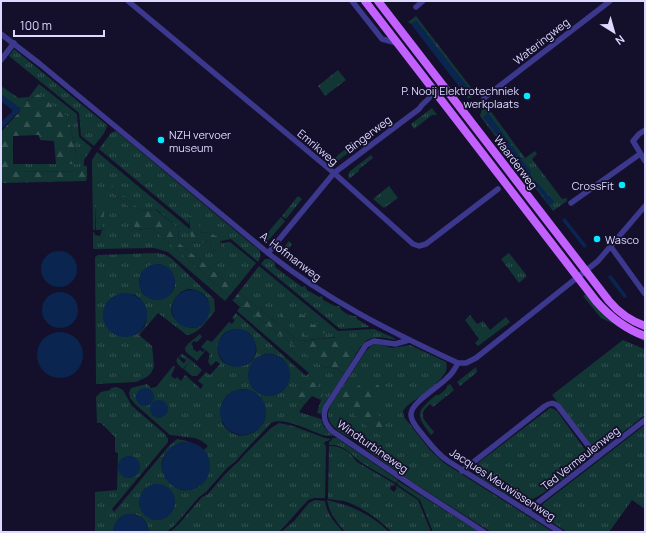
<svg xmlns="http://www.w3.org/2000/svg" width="646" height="533" font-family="Manrope,sans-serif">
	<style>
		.grass { fill: url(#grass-tufts); fill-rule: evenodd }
		.forest { fill: url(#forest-firs) }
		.water { fill: #0a2550 }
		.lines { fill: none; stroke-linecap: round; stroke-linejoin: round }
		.street { stroke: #3b388d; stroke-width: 5.5 }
		.primary { stroke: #c261ff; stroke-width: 8 }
		.poi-dot { fill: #06e9ff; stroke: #14102c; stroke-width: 1.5 }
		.labels { text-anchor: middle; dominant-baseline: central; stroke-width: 3.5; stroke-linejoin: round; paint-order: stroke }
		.street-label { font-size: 11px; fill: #dedaff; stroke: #14102c }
		.poi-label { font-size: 11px; fill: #dedaff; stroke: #14102c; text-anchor: end }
	</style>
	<defs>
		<pattern id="grass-tufts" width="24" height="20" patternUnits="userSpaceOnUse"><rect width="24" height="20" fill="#123634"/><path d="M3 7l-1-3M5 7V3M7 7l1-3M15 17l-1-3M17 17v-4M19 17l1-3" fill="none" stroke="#345252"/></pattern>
		<pattern id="forest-firs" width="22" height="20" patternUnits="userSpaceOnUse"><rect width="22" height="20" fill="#123634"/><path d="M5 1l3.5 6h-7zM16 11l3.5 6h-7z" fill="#345252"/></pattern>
	</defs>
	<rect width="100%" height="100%" fill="#14102c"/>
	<g class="grass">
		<polygon points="416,16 476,94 468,99 467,97 472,93 416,21 411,24 408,22"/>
		<path d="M14,49L107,125C106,133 99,139 94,146L81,136L79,113L9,56Z"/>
		<polygon points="338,70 346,80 325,96 318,86"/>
		<polygon points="39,84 77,114 79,137 92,148 84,160 84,166 87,166 87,178 86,174 82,171 13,172 15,164 78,164 77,157 68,117 38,94 25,102 28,104 22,108 18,107 1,94 1,86 17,97 19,98 29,97"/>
		<polygon points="486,105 525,158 535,151 537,154 532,159 562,199 567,198 567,201 553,211 550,207 480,116 482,109"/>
		<polygon points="432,108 437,115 432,115 414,129 411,124"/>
		<path d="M116,131L260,251C261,256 260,258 258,262L231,239L221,241L220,238L209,233L201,232L189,215V224L99,149L111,133Z"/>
		<polygon points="350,146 353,149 339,160 332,162 338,155"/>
		<polygon points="97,152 191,230 191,242 201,243 210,241 211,251 220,250 221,243 230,242 256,263 235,289 179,243 178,228 156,209 141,211 111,186 111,191 133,210 133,226 137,230 152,228 229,296 225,301 168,252 154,248 93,249 93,232 94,232 95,235 100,236 103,227 95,202 95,230 93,230 92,160"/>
		<polygon points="371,155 373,158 359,169 359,171 349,179 348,176 349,172"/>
		<polygon points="389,186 398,198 384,208 373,199"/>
		<polygon points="298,196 302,199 286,219 282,216"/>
		<polygon points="281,217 285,221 268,241 264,237"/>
		<path d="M289,241L292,244L287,251L289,254L301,263L298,267C286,258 276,256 289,241Z"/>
		<path d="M158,253L166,255L172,259L214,299L215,311C208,319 199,334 187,335L158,313L139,335L152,346L154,367L151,373L147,377L136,382L96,384L95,257L98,255ZM159,264C165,265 167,268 171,273C183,288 166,305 149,297C145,296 142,294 141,289C135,275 145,265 159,264ZM188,289C197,289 209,294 209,305C209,307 208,311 207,314C205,322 202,327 193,328C188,328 185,326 182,323C179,322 176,320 174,318C168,311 173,298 180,293C182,291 185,290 188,289ZM134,294C142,299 146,305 147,315C148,351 87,337 108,302Z"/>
		<polygon points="509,253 527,276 519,283 501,259"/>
		<path d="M265,259H270L275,263V267L302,287L305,286L307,290L319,297L322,296L323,300L335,306H339C342,312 350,317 356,316L357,319L370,327L340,329L261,264Z"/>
		<path d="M259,266L338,331L374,329L394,338L396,340C375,336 368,333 356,354L351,347L334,337L299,341L239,292Z"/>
		<polygon points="587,293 645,338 645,342 614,324 601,318 583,296"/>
		<path d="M234,299L292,344L302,350L323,367L338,369L344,374L325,403L321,414L317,413L323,394L317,389V384L300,401L304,405L299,412L321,419L324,427L333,436C330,435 326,436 323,435C310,431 284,416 271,423L241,455L236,461L227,468L206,492L199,497L176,524L167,532H149C147,508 115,508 113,532H95V492L117,490L118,453L115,452V437L101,423H97L96,397L101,392L110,390L111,388L117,387L123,390L132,406L166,435L168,439V442L112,509L114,512L168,447L177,439C188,441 195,443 204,450L208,446L202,441L195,438L170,435L135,404L130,398L129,393L131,388L147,384L151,388L156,387L173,366L175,367L171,376L175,379L177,377L181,381L185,375L201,389L203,385L198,381L206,372L210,375L220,364L216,361L211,366L208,362L209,358V356L210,354L206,350L197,361L186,352L185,348L189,343L200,334L202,337L197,342L194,341L191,344L193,346V349L197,352L200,350L203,352L205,350L201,347L207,340L212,342L229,322L232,324L235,320L232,318L236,313L306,376L309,373L237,311L240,307L232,300ZM238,329C248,331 252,333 255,343C257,348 257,351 255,355C251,366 242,367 232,365C232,365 227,364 226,364C214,357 216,339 226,332C229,330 234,329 238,329ZM265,354C293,351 299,390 273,395C265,397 253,392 250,383C249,381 250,377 250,374C250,363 254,358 265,354ZM241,389C261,390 260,400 266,416C259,438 234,443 222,423L226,396L232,392ZM136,394L153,395V399L146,405H141L137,400ZM183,442C215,442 219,485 189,490C180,491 173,487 168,479C167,477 164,474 163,472C157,458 171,445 183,442ZM155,484C163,485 169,487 173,494C182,513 154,529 143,511C141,509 140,505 140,503C140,498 144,492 146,488Z"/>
		<polygon points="470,315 477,324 483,321 490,330 506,317 510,322 478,346 475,343 479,339 465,320"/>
		<polygon points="623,340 644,349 645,350 645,415 600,450 596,450 592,447 552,395"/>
		<path d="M375,344H378L392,348L410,345L446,362C447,365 447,368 446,371C441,383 417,398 406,407L403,411L404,417L430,450L444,463L553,532H491L409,480L367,450L369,445L353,435L350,438C337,430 323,423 330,406L366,351L371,346Z"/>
		<path d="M182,354L191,360L183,369C179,365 174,362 178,357L183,363L185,362L186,360L179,356Z"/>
		<polygon points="191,360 202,370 197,376 192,376 184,369"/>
		<polygon points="476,367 477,372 460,386 457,382"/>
		<path d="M450,384L454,390L433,407L430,404C416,416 425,420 434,432L431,435C415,414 416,412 436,395H439L446,389L447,386Z"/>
		<path d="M550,408L554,409L557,411L586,451L587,456L584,462C573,471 538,501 525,501C517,501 507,495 500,490C493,485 483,481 477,475C474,470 474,467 478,463Z"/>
		<polygon points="279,423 293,426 325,438 331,439 328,441 326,441 324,443 326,446 325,498 314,498 308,500 281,530 278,532 170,532 179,524 202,497 208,494 226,473 239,461 245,454 271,428"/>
		<path d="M645,425V509L632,500L609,532H567L544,517C540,512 540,507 544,503Z"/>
		<path d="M332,438H337L347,445L398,480L396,483C385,476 373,470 362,463C351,455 345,444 329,445V442L332,440Z"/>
		<path d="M329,446C342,446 349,451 357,462L395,484L394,486L391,485L390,489L394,492L397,488L395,486H397L418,500L431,532H392C379,520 364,508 347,502C341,500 334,500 328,499Z"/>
		<polygon points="398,481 479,532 433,532 420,500 397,484"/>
		<path d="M315,500L325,501C327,515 334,521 343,532H281L294,521L309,503Z"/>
		<path d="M327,500C351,505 372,515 389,532H345C335,519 331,517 327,500Z"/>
	</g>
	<g class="forest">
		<polygon points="38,94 68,117 77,157 82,161 78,164 56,164 54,141 40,140 39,135 13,136 13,164 15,164 13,172 82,171 84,171 87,178 86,181 1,183 1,132 20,111 17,109 18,107 22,108 27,104 25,102"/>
		<polygon points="111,185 141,211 155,209 178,228 179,243 235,289 229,296 152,228 137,230 133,226 133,210 111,191"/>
		<polygon points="105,198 103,227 101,230 96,230 95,202"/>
		<polygon points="189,215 199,223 201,232 209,233 221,238 220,250 211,251 210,241 201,243 191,242"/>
		<polygon points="239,292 299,341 339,337 351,347 356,354 344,374 338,369 323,367 292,344 234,299"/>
		<polygon points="300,306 301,316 310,314 312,325 321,323 332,332 303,336 302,327 294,327 291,316 281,317 281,308"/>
		<path d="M365,379C373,380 381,386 385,394C383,399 379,398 375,398L373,404L375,411L379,416L386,419V420L382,431L383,436L382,437L357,419L347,402L342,399L341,397L348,387C357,390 359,385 365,379Z"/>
		<polygon points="319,380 317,389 320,389 323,394 321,400 312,396 304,405 300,401 298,396 311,383"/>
	</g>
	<g class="water">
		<polygon points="416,20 472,93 467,97 411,24"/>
		<polygon points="1,94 21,109 1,130 1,122 12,112 12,110 1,101"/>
		<polygon points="488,113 531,172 530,175 527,175 483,117"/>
		<polygon points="535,180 554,202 552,204 549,205 533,182"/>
		<polygon points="565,218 587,246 584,248 562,220"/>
		<circle cx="59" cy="269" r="18"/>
		<circle cx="157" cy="282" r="18"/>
		<polygon points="611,275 627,296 627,297 624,298 608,277 609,276"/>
		<circle cx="191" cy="309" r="19"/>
		<circle cx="60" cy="310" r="18"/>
		<circle cx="125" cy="315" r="22"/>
		<circle cx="237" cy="348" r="19"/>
		<circle cx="60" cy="355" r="23"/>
		<circle cx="269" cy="375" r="21"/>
		<circle cx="145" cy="397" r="9"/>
		<circle cx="243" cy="412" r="23"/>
		<circle cx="159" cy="409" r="9"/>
		<circle cx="186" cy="466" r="24"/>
		<circle cx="129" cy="467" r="11"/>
		<circle cx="157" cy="502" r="18"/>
		<path d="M127,514C139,513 148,520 149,532H113C114,523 118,517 127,514Z"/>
	</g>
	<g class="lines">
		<g class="street">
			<polyline points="128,1 334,173 413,244 419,246 426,244 498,189"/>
			<polyline points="352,1 382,39 397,43"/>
			<polyline points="416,7 423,1"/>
			<path d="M1,34L40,64L268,253C325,299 391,332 458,363H466L476,358L598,261L645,206"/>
			<polyline points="1,60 14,43"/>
			<polyline points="484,98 610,1"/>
			<polyline points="645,130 639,134 633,141 645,161"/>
			<polyline points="571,203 640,154"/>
			<polyline points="611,247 645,294"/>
			<path d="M268,253L334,173L419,109C424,100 433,100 431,88"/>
			<path d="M409,340L395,344L374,341L366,345L326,407C322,417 325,424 332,431L416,488L484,532"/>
			<path d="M458,363C455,369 452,374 447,378C439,387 410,403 411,415C411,422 418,429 422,434C430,444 437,454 448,461L560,532"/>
			<path d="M462,471L545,406C550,403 553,402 558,406L597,457"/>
			<polyline points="527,511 645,420"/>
		</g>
		<g class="primary">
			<path d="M365,1L596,301C610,317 625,329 645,336"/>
			<path d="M378,1L609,301C619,313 631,321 645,326"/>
		</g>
	</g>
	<g class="poi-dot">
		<circle cx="527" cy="96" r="4"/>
		<circle cx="161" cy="140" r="4"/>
		<circle cx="622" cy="185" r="4"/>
		<circle cx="597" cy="239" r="4"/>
	</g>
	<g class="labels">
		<g class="street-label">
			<text transform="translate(541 41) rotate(-38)">Wateringweg</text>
			<text transform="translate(368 134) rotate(-37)">Bingerweg</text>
			<text transform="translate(318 147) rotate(40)">Emrikweg</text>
			<text transform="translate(516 162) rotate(53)">Waarderweg</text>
			<text transform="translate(291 256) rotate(37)">A. Hofmanweg</text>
			<text transform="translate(373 446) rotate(35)">Windturbineweg</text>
			<text transform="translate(580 458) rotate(-38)">Ted Vermeulenweg</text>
			<text transform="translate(503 484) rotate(33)">Jacques Meuwissenweg</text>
		</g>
		<g class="poi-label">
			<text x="519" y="90">P. Nooij Elektrotechniek<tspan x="519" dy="13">werkplaats</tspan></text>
			<text x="169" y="134" text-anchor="start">NZH vervoer<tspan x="169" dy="13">museum</tspan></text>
			<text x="614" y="185">CrossFit</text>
			<text x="605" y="239" text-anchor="start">Wasco</text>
		</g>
	</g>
	<rect width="646" height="533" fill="none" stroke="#dedaff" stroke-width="4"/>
	<g transform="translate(614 32) rotate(143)" stroke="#14102c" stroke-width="3" paint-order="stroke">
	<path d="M0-3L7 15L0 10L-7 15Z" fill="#dedaff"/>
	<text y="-6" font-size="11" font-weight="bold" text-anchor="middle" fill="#dedaff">N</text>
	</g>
	<path d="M14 30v6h90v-6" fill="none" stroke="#dedaff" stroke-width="2"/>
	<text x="20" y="30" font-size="12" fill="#dedaff" stroke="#14102c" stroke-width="3" paint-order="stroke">100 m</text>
</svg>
